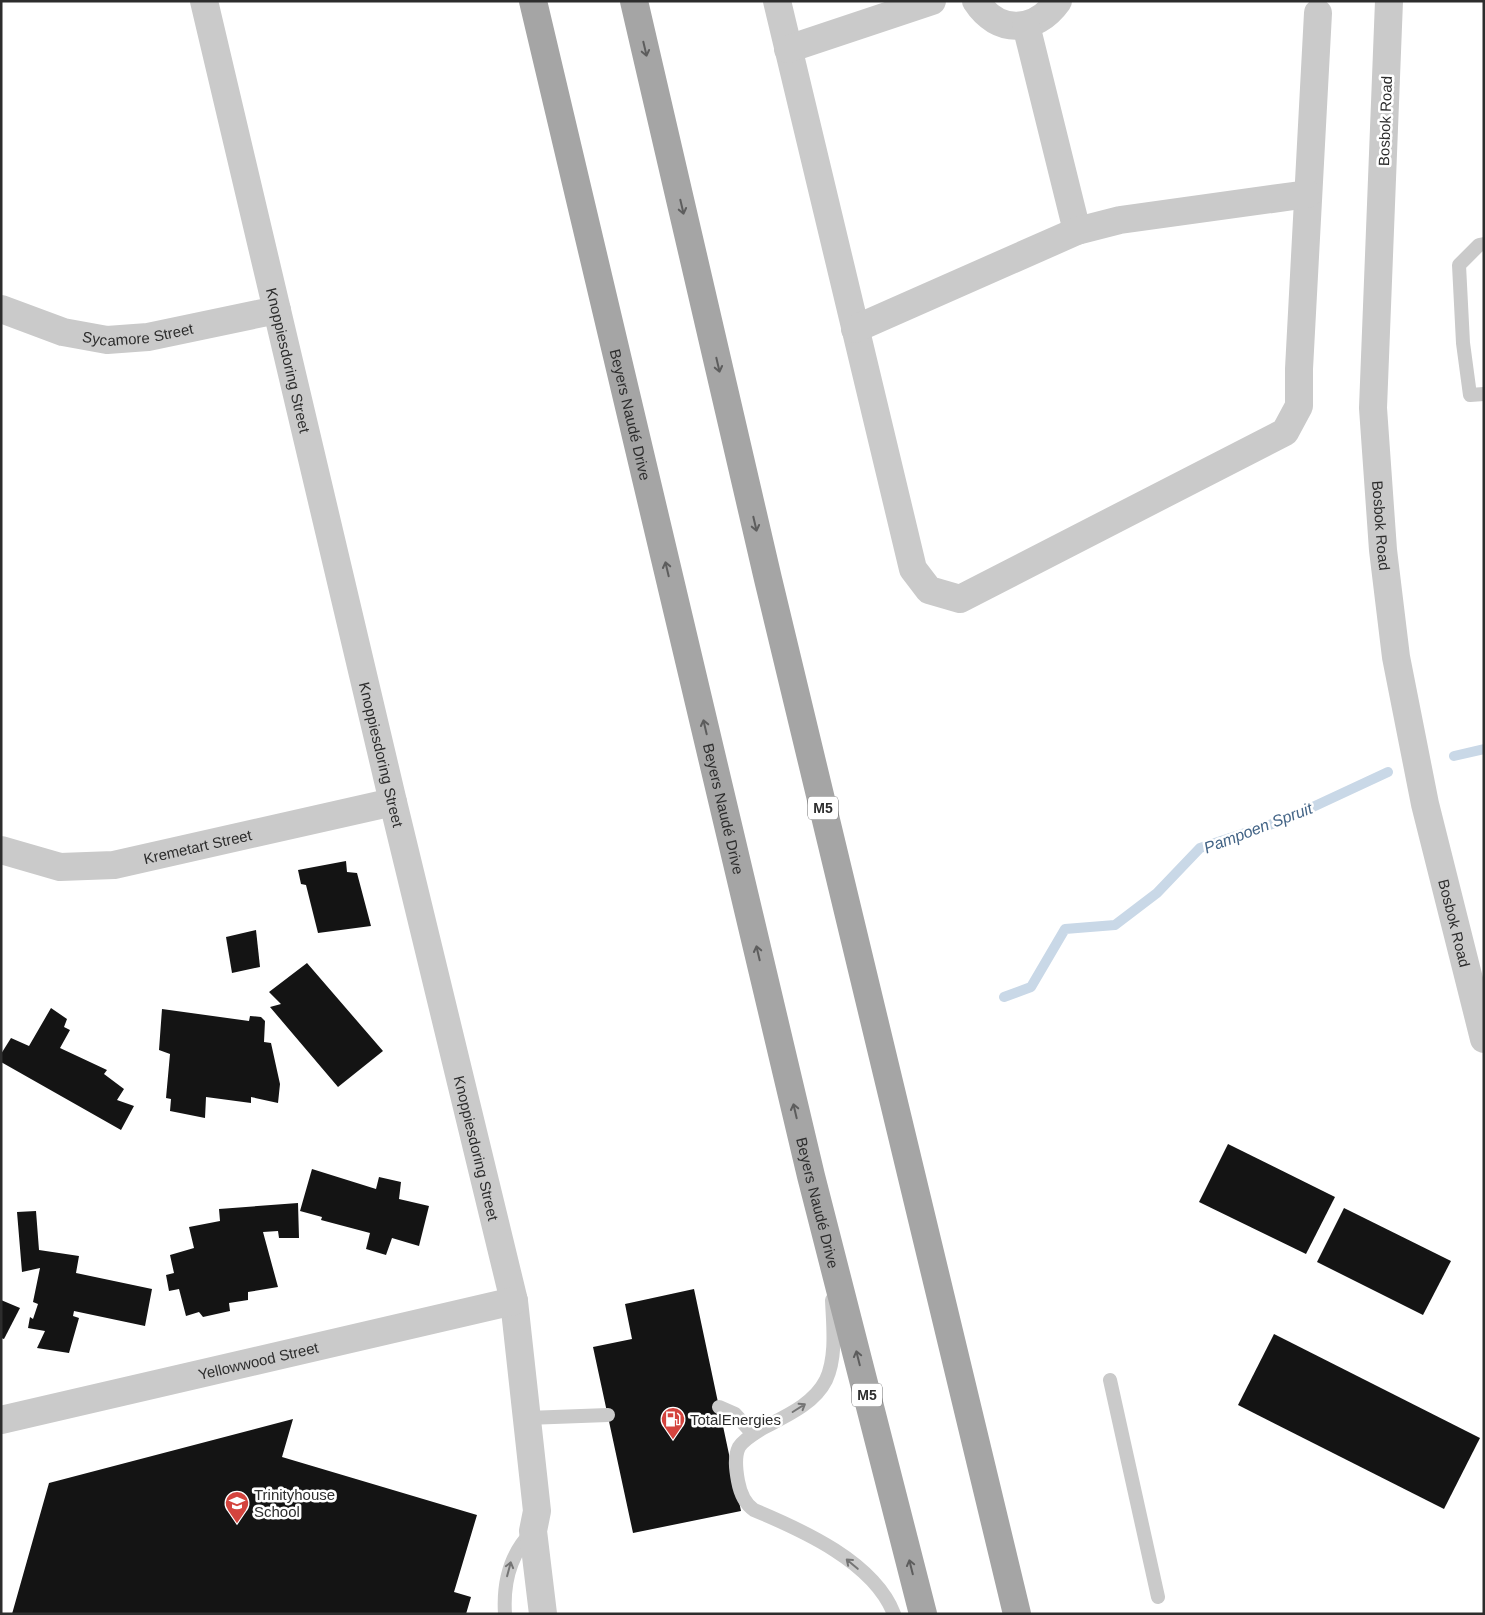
<svg xmlns="http://www.w3.org/2000/svg" width="1485" height="1615" font-family="Arial,sans-serif">
	<style>
		.lines { fill: none; stroke-linecap: round; stroke-linejoin: round }
		.stream { stroke: #c9d8e7; stroke-width: 10 }
		.building { fill: #141414 }
		.service { stroke: #cacaca; stroke-width: 14 }
		.minor { stroke: #cacaca; stroke-width: 28 }
		.primary { stroke: #a5a5a5; stroke-width: 28 }
		.oneway { stroke: #5d5d5d }
		.oneway2 { stroke: #747474 }
		.labels { text-anchor: middle; dominant-baseline: central; stroke-width: 5; stroke-linejoin: round; paint-order: stroke }
		.shield { fill: #fff; stroke: #6c6c6c; stroke-width: 1 }
		.shield-label { font-size: 14px; font-weight: bold; fill: #2d2d2d }
		.street-label { font-size: 15px; fill: #2d2d2d; stroke: #fff }
		.poi-label { font-size: 15px; fill: #2d2d2d; stroke: #fff; text-anchor: start }
		.water-label { font-size: 16px; font-style: italic; fill: #436486; stroke: #fff }
	</style>
	<rect width="100%" height="100%" fill="#fff"/>
	<g class="lines">
		<g class="stream">
			<polyline points="1454,756 1484,749"/>
			<polyline points="1004,997 1031,987 1065,929 1115,925 1157,893 1200,848 1287,819 1388,772"/>
		</g>
	</g>
	<g class="building">
		<polygon points="346,861 347,872 357,873 371,926 318,933 306,885 301,884 298,870"/>
		<polygon points="256,930 260,967 232,973 226,937"/>
		<polygon points="307,963 383,1051 338,1087 270,1007 281,1004 269,992"/>
		<polygon points="51,1008 67,1019 64,1027 70,1030 60,1048 107,1070 104,1074 124,1089 117,1100 134,1106 121,1130 1,1062 1,1054 11,1038 29,1046"/>
		<polygon points="162,1009 249,1021 250,1016 261,1017 265,1021 264,1042 271,1043 280,1084 278,1103 251,1097 251,1103 206,1097 205,1118 170,1111 171,1099 166,1098 170,1054 159,1050"/>
		<polygon points="1228,1144 1335,1197 1306,1254 1199,1202"/>
		<polygon points="312,1169 376,1189 379,1177 401,1182 399,1199 429,1206 419,1246 392,1238 386,1255 366,1249 370,1233 321,1220 322,1217 300,1211"/>
		<polygon points="298,1203 299,1238 279,1238 278,1231 263,1232 278,1287 248,1292 248,1300 229,1303 230,1311 203,1317 199,1312 186,1316 179,1289 169,1291 166,1275 174,1273 170,1255 194,1248 189,1227 220,1221 219,1209"/>
		<polygon points="1344,1208 1451,1261 1423,1315 1317,1262"/>
		<polygon points="36,1211 39,1250 79,1256 76,1273 152,1289 145,1326 74,1311 73,1316 79,1318 69,1353 37,1348 45,1331 28,1328 30,1317 33,1319 38,1304 33,1302 40,1268 22,1272 17,1212"/>
		<polygon points="694,1289 741,1511 633,1533 593,1347 632,1339 625,1304"/>
		<polygon points="1,1300 20,1308 4,1339 1,1338"/>
		<polygon points="1274,1334 1480,1438 1444,1509 1238,1405"/>
		<polygon points="293,1419 282,1457 477,1515 454,1592 471,1597 466,1614 12,1614 49,1483"/>
	</g>
	<g class="lines">
		<g class="service">
			<polyline points="1484,244 1479,245 1459,265 1463,343 1470,395 1484,394"/>
			<path d="M832,1300C833,1325 837,1356 826,1380C814,1404 786,1416 763,1428C755,1433 744,1439 739,1447C734,1457 736,1470 738,1481C740,1492 744,1503 754,1510C802,1530 874,1562 894,1614"/>
			<polyline points="1110,1380 1158,1597"/>
			<polyline points="719,1407 735,1414 753,1434"/>
			<polyline points="527,1418 608,1415"/>
			<path d="M505,1614C503,1583 509,1555 532,1532"/>
		</g>
		<g class="minor">
			<path id="s1" d="M204,1L393,802L514,1301L537,1511L533,1531L543,1614"/>
			<polyline points="777,1 913,569 929,590 960,599 1285,432 1299,406 1299,369 1318,13"/>
			<path d="M976,1C998,35 1035,33 1058,1"/>
			<path id="s2" d="M1389,1L1373,408L1383,550L1396,657L1425,804L1484,1039"/>
			<polyline points="1026,25 1077,231"/>
			<polyline points="788,49 932,1"/>
			<path id="s3" d="M1,309L63,332L107,340L148,337L277,310"/>
			<polyline points="855,329 1077,231 1120,220 1308,194"/>
			<path id="s4" d="M1,850L60,867L114,865L393,802"/>
			<path id="s5" d="M1,1420L514,1301"/>
		</g>
		<g class="primary">
			<path id="s6" d="M533,1L811,1176L923,1614"/>
			<polyline points="634,1 768,579 1017,1614"/>
		</g>
	</g>
	<defs><path id="oneway-shaft" d="M-6 0H5M1.5-3L5.5 0L1.5 3" fill="none" stroke-width="1.6" stroke-linecap="round" stroke-linejoin="round" transform="scale(1.25)"/></defs>
	<g class="oneway">
		<use href="#oneway-shaft" transform="translate(645 49) rotate(77)"/>
		<use href="#oneway-shaft" transform="translate(682 207) rotate(77)"/>
		<use href="#oneway-shaft" transform="translate(718 365) rotate(77)"/>
		<use href="#oneway-shaft" transform="translate(755 524) rotate(77)"/>
		<use href="#oneway-shaft" transform="translate(667 569) rotate(-103)"/>
		<use href="#oneway-shaft" transform="translate(705 727) rotate(-103)"/>
		<use href="#oneway-shaft" transform="translate(758 953) rotate(-103)"/>
		<use href="#oneway-shaft" transform="translate(795 1111) rotate(-103)"/>
		<use href="#oneway-shaft" transform="translate(858 1358) rotate(-104)"/>
		<use href="#oneway-shaft" transform="translate(911 1567) rotate(-104)"/>
	</g>
	<g class="oneway2">
		<use href="#oneway-shaft" transform="translate(799 1408) rotate(-32)"/>
		<use href="#oneway-shaft" transform="translate(852 1564) rotate(-140)"/>
		<use href="#oneway-shaft" transform="translate(509 1569) rotate(-75)"/>
	</g>
	<defs>
		<g id="fuel-pin" transform="scale(1.25)"><path d="M0 17L-7.5 6A9.5 9.5 0 1 1 7.5 6Z" fill="#d4443e" stroke="#fff"/><path d="M-5.5-6h7V0h2V4h1.3V-2.5L3-4.5l.8-.8L6-3V5H2.5V1h-1V6h-7ZM-4.2-4.7v3.2H.2V-4.7Z" fill="#fff"/></g>
		<g id="school-pin" transform="scale(1.25)"><path d="M0 17L-7.5 6A9.5 9.5 0 1 1 7.5 6Z" fill="#d4443e" stroke="#fff"/><path d="M0-5L7-2L0 1L-7-2ZM-4 1L0 2.5L4 1V4Q0 6-4 4Z" fill="#fff"/></g>
	</defs>
	<g fill-rule="evenodd">
		<use href="#fuel-pin" x="673" y="1419"/>
		<use href="#school-pin" x="237" y="1503"/>
	</g>
	<g class="labels">
		<g class="shield">
			<rect x="808" y="796.5" width="30" height="23" rx="4"/>
			<rect x="852" y="1383.5" width="30" height="23" rx="4"/>
		</g>
		<g class="shield-label">
			<text x="823" y="808">M5</text>
			<text x="867" y="1395">M5</text>
		</g>
		<g class="street-label">
			<text transform="translate(1385 121) rotate(-88)">Bosbok Road</text>
			<text stroke="none"><textPath href="#s3" startOffset="142">Sycamore Street</textPath></text>
			<text stroke="none"><textPath href="#s1" startOffset="369">Knoppiesdoring Street</textPath></text>
			<text stroke="none"><textPath href="#s6" startOffset="425">Beyers Naudé Drive</textPath></text>
			<text stroke="none"><textPath href="#s2" startOffset="525">Bosbok Road</textPath></text>
			<text stroke="none"><textPath href="#s1" startOffset="774">Knoppiesdoring Street</textPath></text>
			<text stroke="none"><textPath href="#s6" startOffset="830">Beyers Naudé Drive</textPath></text>
			<text stroke="none"><textPath href="#s4" startOffset="201">Kremetart Street</textPath></text>
			<text stroke="none"><textPath href="#s2" startOffset="930">Bosbok Road</textPath></text>
			<text stroke="none"><textPath href="#s1" startOffset="1179">Knoppiesdoring Street</textPath></text>
			<text stroke="none"><textPath href="#s6" startOffset="1235">Beyers Naudé Drive</textPath></text>
			<text stroke="none"><textPath href="#s5" startOffset="264">Yellowwood Street</textPath></text>
		</g>
		<g class="poi-label">
			<text x="690" y="1419">TotalEnergies</text>
			<text x="254" y="1494">Trinityhouse<tspan x="254" dy="17">School</tspan></text>
		</g>
		<g class="water-label">
			<text transform="translate(1258 828) rotate(-21)">Pampoen Spruit</text>
		</g>
	</g>
	<rect width="1485" height="1615" fill="none" stroke="#2d2d2d" stroke-width="5"/>
</svg>
